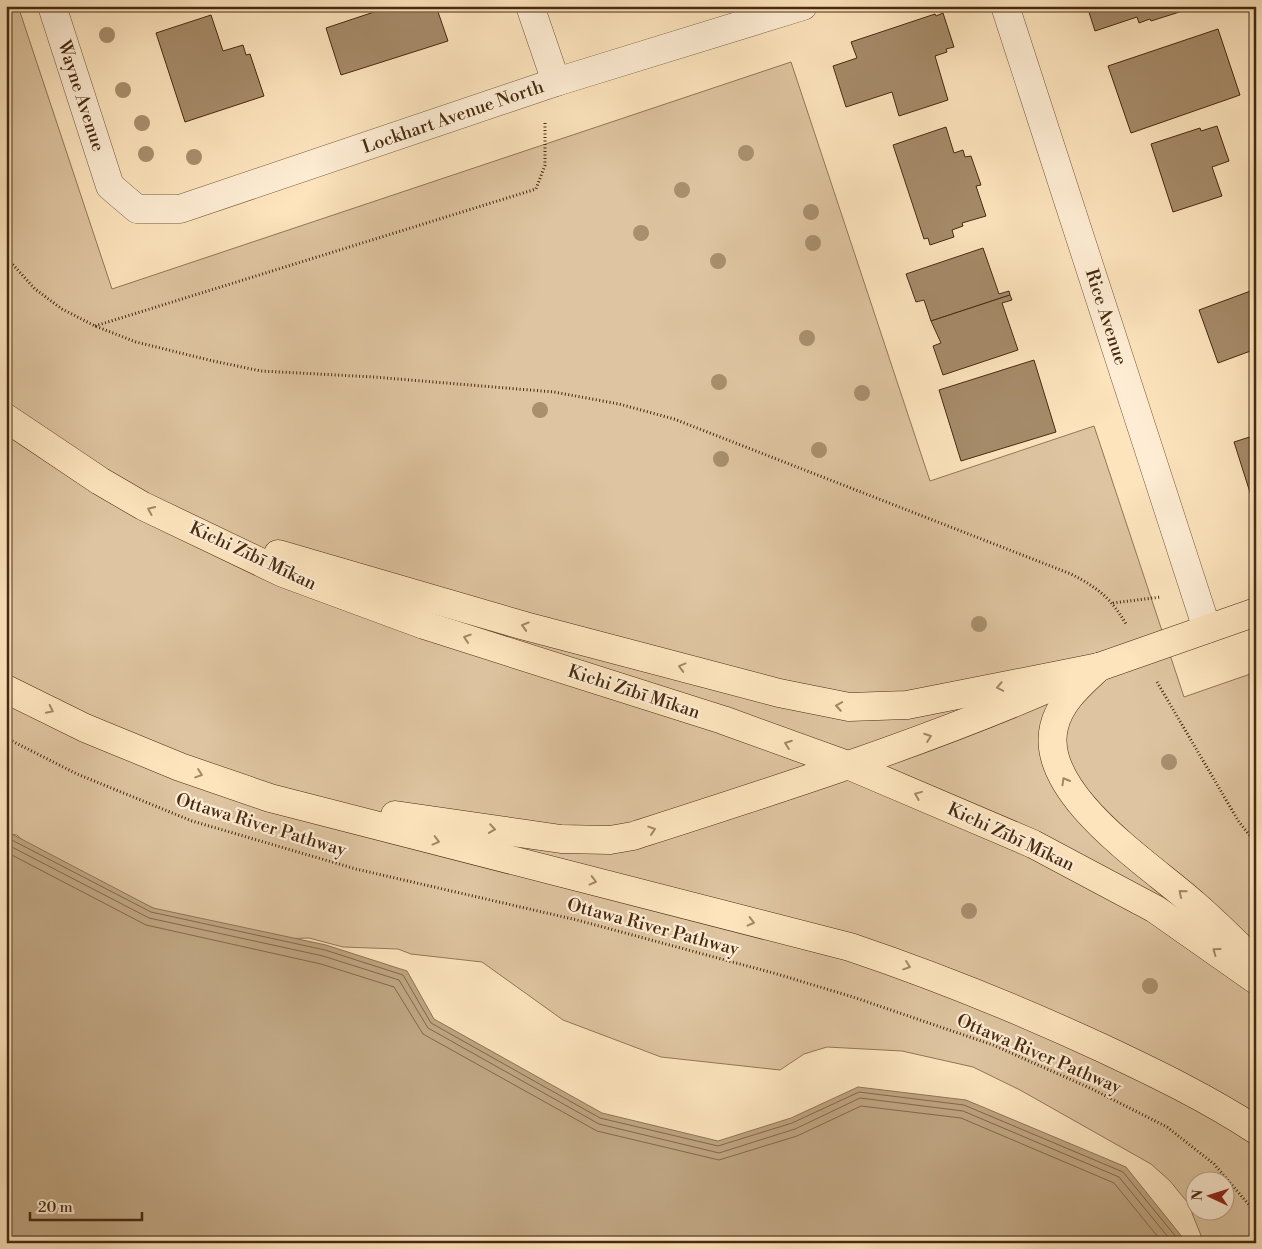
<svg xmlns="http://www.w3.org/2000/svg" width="1262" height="1249" font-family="'Libre Bodoni',serif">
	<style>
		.green { fill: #dec4a0; stroke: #927758; fill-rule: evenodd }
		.water { fill: #bfa582; stroke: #8f7454 }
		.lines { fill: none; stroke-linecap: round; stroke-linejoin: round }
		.shore { stroke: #836849; stroke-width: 1 }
		.building { fill: #a68b6a; stroke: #472a10 }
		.minor-casing { stroke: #74583b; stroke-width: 29 }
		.major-casing { stroke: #472a10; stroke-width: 29 }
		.highway-casing { stroke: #472a10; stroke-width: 29 }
		.path { stroke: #472a10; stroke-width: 3; stroke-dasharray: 1 2.5; stroke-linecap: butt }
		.minor { stroke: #feedd4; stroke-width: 28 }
		.major { stroke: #fde4bd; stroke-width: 28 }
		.highway { stroke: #fde4bd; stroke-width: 28 }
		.tree { fill: #a98f6e }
		.oneway { stroke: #a28766 }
		.labels { text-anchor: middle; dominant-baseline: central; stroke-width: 4.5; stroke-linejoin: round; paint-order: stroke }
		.street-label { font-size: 18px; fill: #472a10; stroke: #feedd4 }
	</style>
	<rect width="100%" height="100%" fill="#fde4bd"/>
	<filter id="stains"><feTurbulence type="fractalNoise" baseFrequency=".004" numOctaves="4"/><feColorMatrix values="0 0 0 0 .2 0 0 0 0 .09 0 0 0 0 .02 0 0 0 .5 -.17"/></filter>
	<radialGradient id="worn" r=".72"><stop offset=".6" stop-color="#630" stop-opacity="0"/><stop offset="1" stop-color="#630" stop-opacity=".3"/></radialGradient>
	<path class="green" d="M6,6H18L112,289L791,62L930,481L1094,426L1184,697L1256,672V1243H1204L1188,1203L1170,1181L1151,1164L1020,1090L973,1067L902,1051L827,1047L804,1054L780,1070L661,1057L563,1020L482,962L411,954L398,949L343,947L309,938L275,939L157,910L33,850L17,835L6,834ZM1194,1182H1224V1212H1194Z"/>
	<polygon class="water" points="6,831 153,908 326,945 407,971 434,1019 602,1113 718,1141 791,1118 858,1087 966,1100 1126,1167 1187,1243 6,1243"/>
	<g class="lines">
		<g class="shore">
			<polyline points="6,837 151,912 325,950 403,975 431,1023 600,1118 718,1146 792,1123 859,1092 964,1105 1123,1172 1181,1243"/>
			<polyline points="6,844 149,918 323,956 399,980 428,1028 599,1124 719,1153 795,1129 860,1098 963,1111 1119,1177 1173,1243"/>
			<polyline points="6,852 146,925 321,964 394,987 423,1034 597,1131 719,1160 797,1136 861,1106 961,1118 1114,1183 1163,1243"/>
		</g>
	</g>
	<g class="building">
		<polygon points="392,6 436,6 448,41 341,75 326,28"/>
		<polygon points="1087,6 1188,6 1189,9 1151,21 1150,19 1139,23 1137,17 1095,31"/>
		<polygon points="943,13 954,47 946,49 947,52 935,56 948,100 899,116 892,92 846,107 833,66 857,58 851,42 935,14 936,16"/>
		<polygon points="211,15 223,51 243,45 246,55 250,54 264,96 185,122 156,33"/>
		<polygon points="1218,29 1240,95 1131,133 1108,66"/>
		<polygon points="1217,126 1229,161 1212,167 1222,196 1173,212 1151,144 1200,128 1201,131"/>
		<polygon points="946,127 954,153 963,150 965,157 971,156 981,185 976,186 986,216 962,223 963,226 952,230 954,237 930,245 928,238 924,239 893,145"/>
		<polygon points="983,248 999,294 1009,291 1010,295 931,321 924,300 916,302 906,274"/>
		<polygon points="1256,289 1256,349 1218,363 1199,310"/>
		<polygon points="1010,295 1012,300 1002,303 1018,350 943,375 933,346 941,343 931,321"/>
		<polygon points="1034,360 1056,432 961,461 939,390"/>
		<polygon points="1256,435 1256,505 1254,505 1234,442"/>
	</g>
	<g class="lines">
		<g class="minor-casing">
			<g id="minor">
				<polyline points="52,6 110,186 137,209 180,209 556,82 803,6"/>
				<polyline points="530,6 556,82"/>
				<polyline points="1005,6 1207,629"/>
			</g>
		</g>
		<g class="major-casing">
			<polyline id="major" points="1099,667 1256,612"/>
		</g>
		<g class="highway-casing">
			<g id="highway">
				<polyline points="6,418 100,481 143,506 283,573 424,625 723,720 850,766 1033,844 1155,909 1256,980"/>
				<polyline points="278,554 525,626 779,693 849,707 907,705 1099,667"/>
				<path d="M1099,667C1081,684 1060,701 1054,727C1038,794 1151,865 1194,904C1215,922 1235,942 1255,962"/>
				<path d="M6,689L85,728L180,767L270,798L850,947C936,976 1020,1010 1102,1048C1155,1073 1207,1098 1256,1130"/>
				<path d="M395,815L561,839L610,840L633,836C773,791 912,747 1047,689"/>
			</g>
		</g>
		<g class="path">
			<path d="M6,162V257L35,289L62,309L95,326L136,342L213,361L261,371L374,377L554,392L619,404L674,419L1071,574C1098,588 1110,597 1126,624"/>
			<polyline points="95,326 536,189 545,165 545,122"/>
			<polyline points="1113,603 1161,597"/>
			<polyline points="1157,682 1239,822 1256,843"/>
			<polyline points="6,738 77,774 192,821 356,869 577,920 777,974 853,997 993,1045 1092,1089 1167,1127 1214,1164 1256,1213"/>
		</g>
		<use href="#minor" class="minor"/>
		<use href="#major" class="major"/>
		<use href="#highway" class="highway"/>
	</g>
	<g class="tree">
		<circle cx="107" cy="35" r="8"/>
		<circle cx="123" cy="90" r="8"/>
		<circle cx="142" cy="123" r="8"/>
		<circle cx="746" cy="153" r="8"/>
		<circle cx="146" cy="154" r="8"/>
		<circle cx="194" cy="157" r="8"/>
		<circle cx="682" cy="190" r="8"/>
		<circle cx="811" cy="212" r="8"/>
		<circle cx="641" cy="233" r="8"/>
		<circle cx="813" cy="243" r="8"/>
		<circle cx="718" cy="261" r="8"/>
		<circle cx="807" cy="338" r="8"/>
		<circle cx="719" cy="382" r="8"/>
		<circle cx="862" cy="393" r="8"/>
		<circle cx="540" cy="410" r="8"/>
		<circle cx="819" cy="450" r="8"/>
		<circle cx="721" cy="459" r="8"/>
		<circle cx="979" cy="624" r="8"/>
		<circle cx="1169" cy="762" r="8"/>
		<circle cx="969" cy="911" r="8"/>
		<circle cx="1150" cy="986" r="8"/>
	</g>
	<defs><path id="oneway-chevron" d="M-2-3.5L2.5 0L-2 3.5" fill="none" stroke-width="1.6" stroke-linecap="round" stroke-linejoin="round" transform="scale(1.25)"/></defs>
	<g class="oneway">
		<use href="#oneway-chevron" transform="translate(151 510) rotate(-156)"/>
		<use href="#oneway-chevron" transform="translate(525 626) rotate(-164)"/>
		<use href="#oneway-chevron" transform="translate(467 638) rotate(-162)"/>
		<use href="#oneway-chevron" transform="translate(682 667) rotate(-165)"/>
		<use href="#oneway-chevron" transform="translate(1000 687) rotate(169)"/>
		<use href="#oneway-chevron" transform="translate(839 706) rotate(-171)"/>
		<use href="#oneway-chevron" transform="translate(50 710) rotate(26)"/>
		<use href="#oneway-chevron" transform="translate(928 737) rotate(-20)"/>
		<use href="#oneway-chevron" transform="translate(788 744) rotate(-160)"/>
		<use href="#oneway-chevron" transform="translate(199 774) rotate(19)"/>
		<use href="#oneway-chevron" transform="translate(1065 781) rotate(-120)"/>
		<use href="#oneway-chevron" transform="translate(918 795) rotate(-158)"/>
		<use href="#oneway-chevron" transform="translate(492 829) rotate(8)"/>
		<use href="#oneway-chevron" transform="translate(652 830) rotate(-18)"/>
		<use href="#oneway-chevron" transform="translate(436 841) rotate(15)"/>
		<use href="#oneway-chevron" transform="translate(593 881) rotate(14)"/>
		<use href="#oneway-chevron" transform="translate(1182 893) rotate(-140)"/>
		<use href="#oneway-chevron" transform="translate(751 922) rotate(14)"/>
		<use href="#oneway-chevron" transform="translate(1216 951) rotate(-144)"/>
		<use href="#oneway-chevron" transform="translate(907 966) rotate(19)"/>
	</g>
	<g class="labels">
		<g class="street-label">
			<text transform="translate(81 96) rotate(72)">Wayne Avenue</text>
			<text transform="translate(453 117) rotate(-19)">Lockhart Avenue North</text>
			<text transform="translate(1106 317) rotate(72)">Rice Avenue</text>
			<text transform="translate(253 556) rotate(25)">Kichi Zībī Mīkan</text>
			<text transform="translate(634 692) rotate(18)">Kichi Zībī Mīkan</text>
			<text transform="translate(261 825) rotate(17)">Ottawa River Pathway</text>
			<text transform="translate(1011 837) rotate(25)">Kichi Zībī Mīkan</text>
			<text transform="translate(653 927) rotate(15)">Ottawa River Pathway</text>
			<text transform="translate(1039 1054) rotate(23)">Ottawa River Pathway</text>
		</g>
	</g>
	<rect width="1262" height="1249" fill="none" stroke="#fde4bd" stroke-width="25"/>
	<rect x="8" y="8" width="1247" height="1234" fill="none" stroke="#472a10" stroke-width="2.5"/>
	<rect x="12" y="12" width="1237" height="1224" fill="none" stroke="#472a10"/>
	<g transform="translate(1210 1196) rotate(274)"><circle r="24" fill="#feedd4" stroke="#b59f86"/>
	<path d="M0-4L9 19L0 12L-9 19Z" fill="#8f2418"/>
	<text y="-8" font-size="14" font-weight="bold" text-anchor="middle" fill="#472a10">N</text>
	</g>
	<path d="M30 1212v8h112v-8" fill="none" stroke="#472a10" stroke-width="2.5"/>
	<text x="38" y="1212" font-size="15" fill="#472a10" stroke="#feedd4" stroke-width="4" paint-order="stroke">20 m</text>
	<rect width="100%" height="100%" filter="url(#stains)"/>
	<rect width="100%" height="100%" fill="url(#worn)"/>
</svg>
